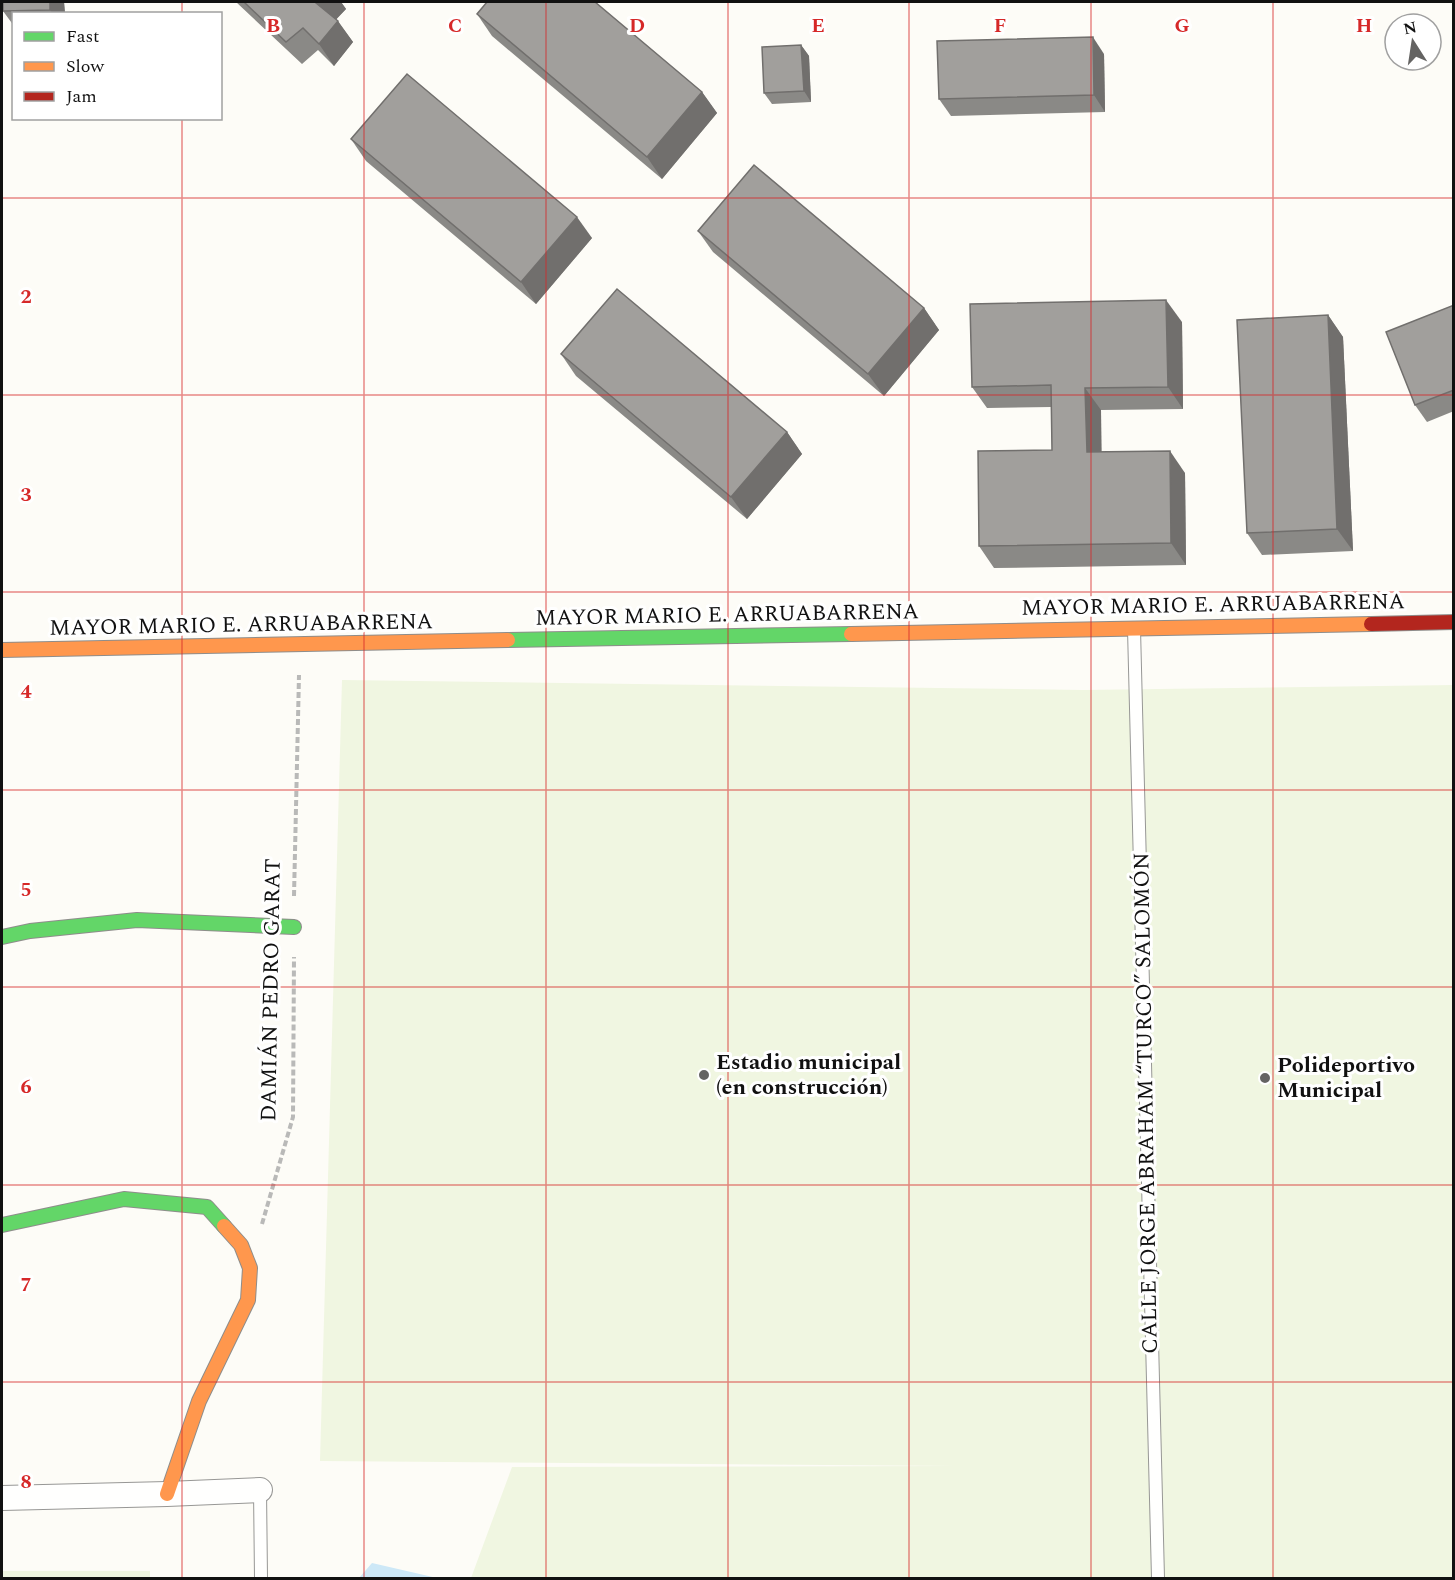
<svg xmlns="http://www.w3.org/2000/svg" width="1455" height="1580" font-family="Spectral,serif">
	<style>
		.pitch { fill: #f0f6e1 }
		.water { fill: #cde8f7 }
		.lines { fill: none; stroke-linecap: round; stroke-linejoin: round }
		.lane-casing { stroke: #979795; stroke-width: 14 }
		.street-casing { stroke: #979795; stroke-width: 26 }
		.fast-casing { stroke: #8e8d8b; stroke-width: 16 }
		.slow-casing { stroke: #8e8d8b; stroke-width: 16 }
		.jam-casing { stroke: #8e8d8b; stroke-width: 16 }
		.path { stroke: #b9b9b8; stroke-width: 4; stroke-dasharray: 6 3; stroke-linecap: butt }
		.lane { stroke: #fffffe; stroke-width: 12 }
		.street { stroke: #fffffe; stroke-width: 24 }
		.fast { stroke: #63d668; stroke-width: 14 }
		.slow { stroke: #ff974d; stroke-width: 14 }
		.jam { stroke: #b3261e; stroke-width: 14 }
		.wall { fill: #8a8986 }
		.shaded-wall { fill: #716f6d }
		.building { fill: #a19f9c; stroke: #716f6d; stroke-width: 1.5 }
		.grid { fill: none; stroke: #d62828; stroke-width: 1.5; stroke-opacity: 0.55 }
		.poi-dot { fill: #646362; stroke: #fff; stroke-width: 2 }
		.labels { text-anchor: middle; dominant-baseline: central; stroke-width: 6; stroke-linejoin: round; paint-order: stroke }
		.street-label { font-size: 22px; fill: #111; stroke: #fff }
		.poi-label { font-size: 22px; font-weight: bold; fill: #111; stroke: #fff; text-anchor: start }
		.grid-label { font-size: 20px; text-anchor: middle; font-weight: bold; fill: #d62828; stroke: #fff; stroke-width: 6; stroke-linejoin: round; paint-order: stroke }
	</style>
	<rect width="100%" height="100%" fill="#fdfcf7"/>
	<g class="pitch">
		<polygon points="342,680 1083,690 1453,685 1453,1578 471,1578 512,1467 957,1466 320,1461"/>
		<rect x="2" y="1571" width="148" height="7"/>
	</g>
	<polygon class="water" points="372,1563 437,1578 359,1578"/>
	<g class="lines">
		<g class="lane-casing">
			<g id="lane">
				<polyline points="1134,629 1158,1578"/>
				<polyline points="260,1490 261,1578"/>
			</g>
		</g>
		<g class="street-casing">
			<polyline id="street" points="2,1498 167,1494 260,1490"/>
		</g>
		<g class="fast-casing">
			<g id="fast">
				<polyline points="508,640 851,634"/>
				<polyline points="2,937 30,931 137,920 294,927"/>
				<polyline points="2,1225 124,1199 207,1207 224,1226"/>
			</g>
		</g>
		<g class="slow-casing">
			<g id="slow">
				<polyline points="851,634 1371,624"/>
				<polyline points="2,650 508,640"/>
				<polyline points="167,1494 199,1401 248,1300 250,1268 241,1245 224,1226"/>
			</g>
		</g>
		<g class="jam-casing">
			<polyline id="jam" points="1371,624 1454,622"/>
		</g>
		<g class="path">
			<polyline points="294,896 299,675"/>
			<polyline points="262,1224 293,1117 294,957"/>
		</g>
		<use href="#lane" class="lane"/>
		<use href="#street" class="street"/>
		<use href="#fast" class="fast"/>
		<use href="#slow" class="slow"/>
		<use href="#jam" class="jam"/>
	</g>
	<g class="wall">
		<polygon points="64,2 65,14 14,14 14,26 3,11"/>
		<polygon points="236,2 341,2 346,9 336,19 353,42 334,66 318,50 302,64"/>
		<polygon points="477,14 702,92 717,113 662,179 492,36"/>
		<polygon points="801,45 809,56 811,102 772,104 764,93"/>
		<polygon points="1104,54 1105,112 951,116 939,99"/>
		<polygon points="351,139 592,238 536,304 366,161"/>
		<polygon points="698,231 924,308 939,330 884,396 713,252"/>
		<polygon points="1454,305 1454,411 1427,422 1415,405"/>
		<polygon points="1328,315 1343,337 1353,551 1262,555 1247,533"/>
		<polygon points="1182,322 1183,409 1101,410 1101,452 1185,473 1186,565 994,568 979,546 1052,450 1051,407 987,408 972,387"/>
		<polygon points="561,354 787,432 802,454 747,519 576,376"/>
	</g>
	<g class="shaded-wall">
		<polygon points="50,2 64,2 65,14 53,14 50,10"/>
		<polygon points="317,2 341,2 346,9 331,25 316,3"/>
		<polygon points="338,21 353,42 334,66 319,44"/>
		<polygon points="1093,37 1104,54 1105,112 1094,95"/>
		<polygon points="801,45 809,56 811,102 804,91"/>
		<polygon points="702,92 717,113 662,179 647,157"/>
		<polygon points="577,217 592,238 536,304 521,282"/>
		<polygon points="1166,300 1182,322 1183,409 1168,387"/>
		<polygon points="924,308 939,330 884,396 868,374"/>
		<polygon points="1328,315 1343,337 1353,551 1337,529"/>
		<polygon points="1085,388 1101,410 1102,474 1087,452"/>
		<polygon points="787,432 802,454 747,519 731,497"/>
		<polygon points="1170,451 1185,473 1186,565 1171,543"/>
	</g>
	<g class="building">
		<polygon points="3,2 50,2 50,10 3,11"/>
		<polygon points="244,2 317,2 316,3 338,21 319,44 303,28 286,42"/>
		<polygon points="487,2 595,2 702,92 647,157 477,14"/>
		<polygon points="1093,37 1094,95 939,99 937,41"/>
		<polygon points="801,45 804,91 764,93 762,47"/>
		<polygon points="407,74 577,217 521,282 351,139"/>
		<polygon points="754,165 924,308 868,374 698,231"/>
		<polygon points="617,289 787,432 731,497 561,354"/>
		<polygon points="1166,300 1168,387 1085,388 1087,452 1170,451 1171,543 979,546 978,451 1052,450 1051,385 972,387 970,304"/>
		<polygon points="1454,305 1454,390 1415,405 1386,332"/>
		<polygon points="1328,315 1337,529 1247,533 1237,320"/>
	</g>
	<path class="grid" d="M182,2V14M364,2V1578M546,2V1578M728,2V1578M909,2V1578M1091,2V1578M1273,2V1578M182,118V1578M2,198H1454M2,395H1454M2,592H1454M2,790H1454M2,987H1454M2,1185H1454M2,1382H1454"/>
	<g class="poi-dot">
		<circle cx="704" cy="1075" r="6"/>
		<circle cx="1265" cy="1078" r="6"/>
	</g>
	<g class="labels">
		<g class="street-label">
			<text transform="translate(1213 605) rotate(-1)">MAYOR MARIO E. ARRUABARRENA</text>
			<text transform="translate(727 615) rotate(-1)">MAYOR MARIO E. ARRUABARRENA</text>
			<text transform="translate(241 625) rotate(-1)">MAYOR MARIO E. ARRUABARRENA</text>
			<text transform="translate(271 990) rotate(-89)">DAMIÁN PEDRO GARAT</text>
			<text transform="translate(1146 1103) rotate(-91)">CALLE JORGE ABRAHAM “TURCO” SALOMÓN</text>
		</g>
		<g class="poi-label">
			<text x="716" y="1062">Estadio municipal<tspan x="716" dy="25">(en construcción)</tspan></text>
			<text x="1277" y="1065">Polideportivo<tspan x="1277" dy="25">Municipal</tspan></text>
		</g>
	</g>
	<g class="grid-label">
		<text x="273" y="32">B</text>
		<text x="455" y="32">C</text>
		<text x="637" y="32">D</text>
		<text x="818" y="32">E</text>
		<text x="1000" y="32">F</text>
		<text x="1182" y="32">G</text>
		<text x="1364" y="32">H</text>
		<text x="26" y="303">2</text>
		<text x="26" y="501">3</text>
		<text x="26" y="698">4</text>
		<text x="26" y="896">5</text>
		<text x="26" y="1093">6</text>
		<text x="26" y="1291">7</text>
		<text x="26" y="1488">8</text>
	</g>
	<rect width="1455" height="1580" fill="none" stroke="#111111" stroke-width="6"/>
	<rect x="12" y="12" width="210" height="108" fill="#ffffff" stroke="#a0a0a0" stroke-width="1.5"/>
	<rect x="24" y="32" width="30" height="9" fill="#63d668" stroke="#a0a0a0" stroke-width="1.5"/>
	<text x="66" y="42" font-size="18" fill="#111111">Fast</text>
	<rect x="24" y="62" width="30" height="9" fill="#ff974d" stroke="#a0a0a0" stroke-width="1.5"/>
	<text x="66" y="72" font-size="18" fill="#111111">Slow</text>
	<rect x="24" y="92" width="30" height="9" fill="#b3261e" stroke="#a0a0a0" stroke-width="1.5"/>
	<text x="66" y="102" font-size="18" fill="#111111">Jam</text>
	<g transform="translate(1413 42) rotate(348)"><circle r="28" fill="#ffffff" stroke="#a0a0a0" stroke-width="1.5"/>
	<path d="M0-4.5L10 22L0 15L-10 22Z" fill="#646362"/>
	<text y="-9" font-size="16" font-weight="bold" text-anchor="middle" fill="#111111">N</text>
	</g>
</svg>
